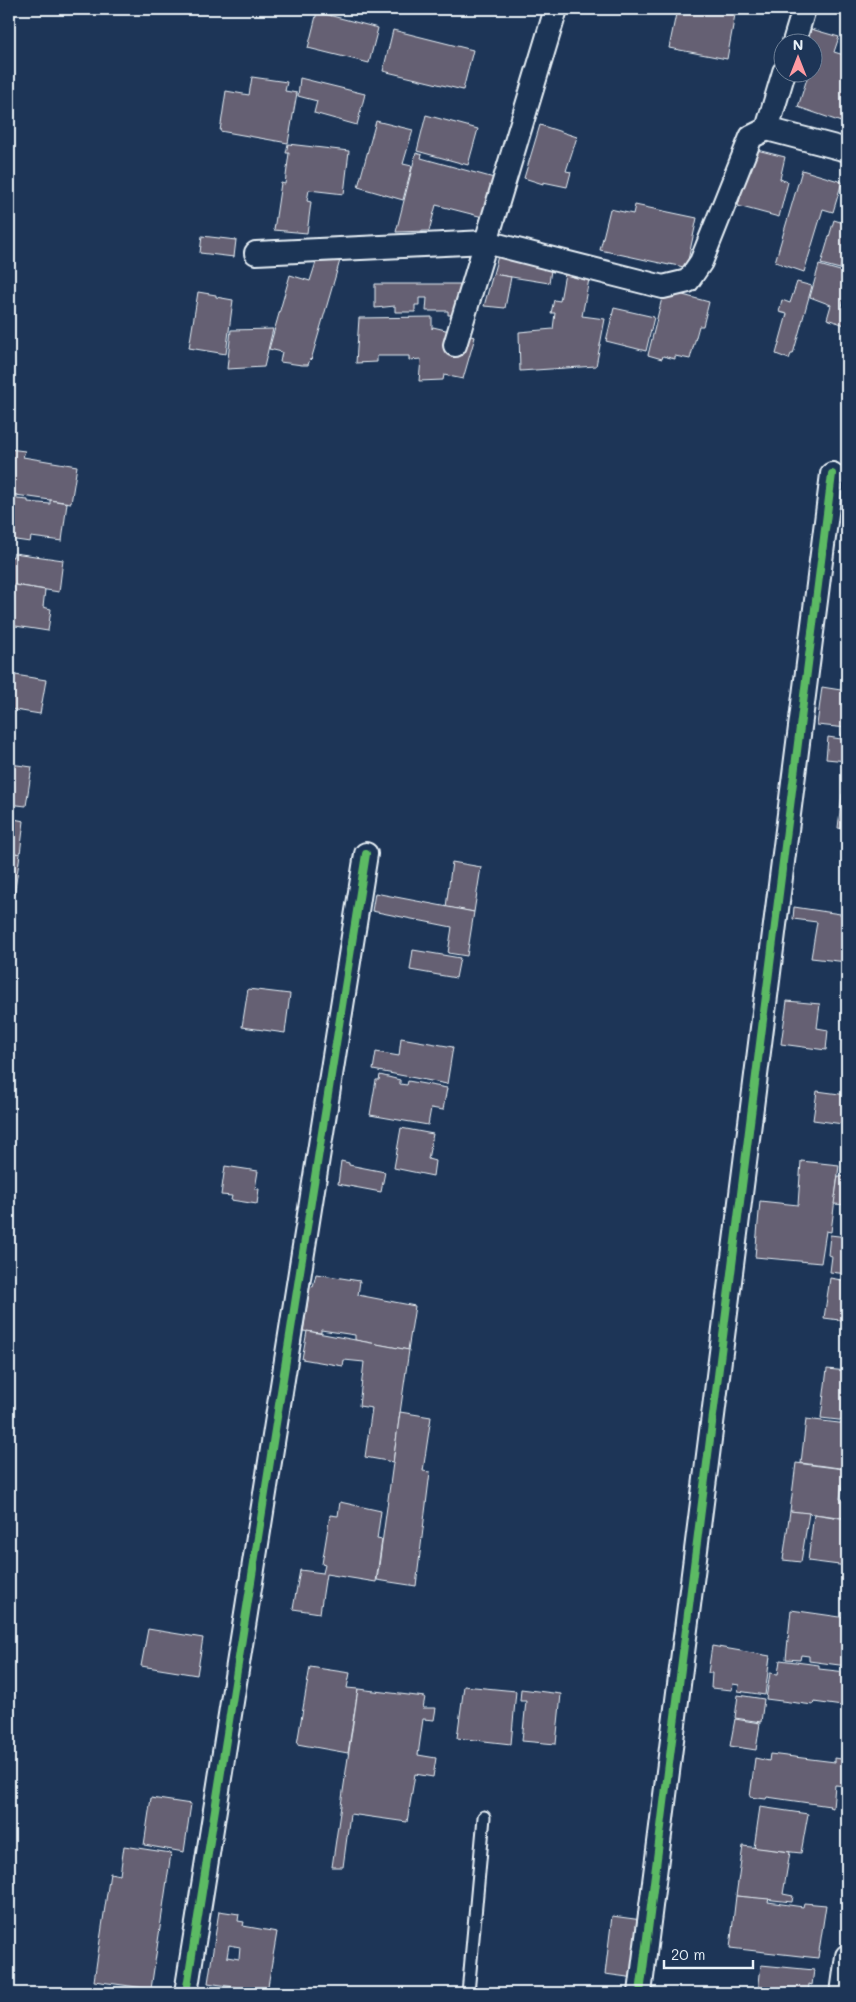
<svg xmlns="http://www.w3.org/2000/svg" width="856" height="2002" font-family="Mali,sans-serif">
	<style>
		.building { fill: #656173; stroke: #e8f1f8; fill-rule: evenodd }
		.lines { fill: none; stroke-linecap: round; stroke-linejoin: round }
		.service-casing { stroke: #e8f1f8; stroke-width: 15 }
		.minor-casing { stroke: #e8f1f8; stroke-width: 26 }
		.service { stroke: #1d3557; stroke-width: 11 }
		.minor { stroke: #1d3557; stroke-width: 22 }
		.cycleway-casing { stroke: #1d3557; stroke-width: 11 }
		.cycleway { stroke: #5cba63; stroke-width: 8 }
	</style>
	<rect width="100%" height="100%" fill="#1d3557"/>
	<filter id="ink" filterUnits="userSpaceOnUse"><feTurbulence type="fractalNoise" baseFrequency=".02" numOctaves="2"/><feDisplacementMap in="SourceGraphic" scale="10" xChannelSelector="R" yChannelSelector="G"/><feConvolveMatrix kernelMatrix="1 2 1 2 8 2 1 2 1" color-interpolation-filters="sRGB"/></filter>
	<g filter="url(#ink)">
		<g class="building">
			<polygon points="677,9 736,9 727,59 669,48"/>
			<polygon points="317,12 378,28 369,63 308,48"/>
			<polygon points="811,29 839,37 834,52 847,56 847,124 798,107 809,72 814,72 814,57 817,45 808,42"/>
			<polygon points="393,30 473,50 463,90 383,71"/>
			<polygon points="252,77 287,82 285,91 297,93 288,143 220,131 226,91 249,95"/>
			<polygon points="300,78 365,94 357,125 314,113 317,101 298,96"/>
			<polygon points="426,115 478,129 468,165 417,151"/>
			<polygon points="376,121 413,130 403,164 412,166 403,200 358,187"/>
			<polygon points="540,125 577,137 566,171 571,172 567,187 543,182 543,184 524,178"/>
			<polygon points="288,144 349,151 344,194 309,190 307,201 311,202 307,233 274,230 281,183 285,184 289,153 286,153"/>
			<polygon points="753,149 785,157 780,179 788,182 779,217 738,206"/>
			<polygon points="416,153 422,155 421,158 494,178 483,217 436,205 429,231 396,232"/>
			<polygon points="802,170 842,182 833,212 823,209 804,272 775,262"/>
			<polygon points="635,205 697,218 687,265 684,267 669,264 669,265 600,250 610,209 633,214"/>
			<polygon points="834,220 847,224 847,253 845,253 840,269 821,264"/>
			<polygon points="202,236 236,240 234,257 200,253"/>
			<polygon points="498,256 552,264 549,283 493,274"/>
			<polygon points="341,257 311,360 310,359 308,365 302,365 280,362 282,352 269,349 290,275 310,281 317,259"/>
			<polygon points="819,265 847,273 847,299 844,298 842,306 847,307 845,325 827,319 831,305 810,297"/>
			<polygon points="566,268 590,274 582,316 605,319 596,366 520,371 519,332 553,329 555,313 551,313 554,300 560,301"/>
			<polygon points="493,274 511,277 505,308 484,306"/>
			<polygon points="797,282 812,286 793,354 791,354 789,359 776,354 787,314 779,312 782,300 790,303"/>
			<polygon points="375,284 460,284 460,315 448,315 448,311 426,311 427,298 419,298 419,305 415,305 415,312 395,312 395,306 375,308"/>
			<polygon points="664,290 709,302 703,326 699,326 690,359 675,356 675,359 663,356 662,359 648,355"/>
			<polygon points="198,292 216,295 216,297 233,300 226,354 189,348"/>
			<polygon points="614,308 654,317 646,351 606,341"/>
			<polygon points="432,317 432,329 433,327 475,337 463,379 444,375 443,380 419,381 421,359 409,360 409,356 377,356 377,362 356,363 359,318"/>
			<polygon points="273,329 264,367 227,369 231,330"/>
			<polygon points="9,449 25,451 23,457 77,466 71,503 9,494"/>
			<polygon points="9,494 17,495 17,499 28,500 28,502 50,504 50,500 67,503 62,541 31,537 30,542 9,539"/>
			<polygon points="14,553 63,560 59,592 9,584 9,556 13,557"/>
			<polygon points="9,584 45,590 43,607 51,609 48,631 9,625"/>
			<polygon points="847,639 847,691 841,690"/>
			<polygon points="9,674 46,680 40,714 9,709"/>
			<polygon points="822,687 847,691 847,728 817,725"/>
			<polygon points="843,728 847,728 847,761 826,759 828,737 841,739"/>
			<polygon points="10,764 32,767 26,806 9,804"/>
			<polygon points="842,794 847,795 847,829 838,828"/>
			<polygon points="9,812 14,813 14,819 24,821 20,854 9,852"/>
			<polygon points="9,852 20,854 14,897 9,896"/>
			<polygon points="452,862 481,867 474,912 446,907"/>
			<polygon points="375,893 474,912 467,956 448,953 452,927 372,911"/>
			<polygon points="794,907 847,915 847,962 811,958 817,922 793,919"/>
			<polygon points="413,950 460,958 456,978 410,970"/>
			<polygon points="248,989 290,994 285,1033 242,1027"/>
			<polygon points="787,1001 820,1004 817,1028 828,1030 826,1050 781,1044"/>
			<polygon points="401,1038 453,1047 447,1084 373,1070 376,1052 399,1056"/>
			<polygon points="380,1075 400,1080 400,1084 407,1085 408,1081 447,1088 443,1110 431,1108 428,1125 370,1115 376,1080 379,1080"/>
			<polygon points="817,1091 847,1095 843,1124 813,1120"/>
			<polygon points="401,1128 433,1134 428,1159 435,1161 433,1176 394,1168"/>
			<polygon points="341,1161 349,1163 349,1165 385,1172 381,1192 338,1184"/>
			<polygon points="801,1161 839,1165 831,1232 826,1231 821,1263 755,1257 760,1201 798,1205"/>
			<polygon points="225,1166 258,1171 255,1189 259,1189 257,1204 231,1200 232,1196 221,1195"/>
			<polygon points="838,1176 847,1177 847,1205 834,1204"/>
			<polygon points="830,1235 847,1237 847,1274 830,1272 832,1256 828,1255"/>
			<polygon points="316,1274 360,1281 358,1295 415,1306 408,1350 355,1340 355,1335 321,1330 321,1333 303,1331 310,1286 313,1287"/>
			<polygon points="830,1278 847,1281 847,1321 824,1318"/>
			<polygon points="307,1331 409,1350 393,1462 365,1457 372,1408 359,1406 364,1362 344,1360 343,1366 302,1359"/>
			<polygon points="827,1369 847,1371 847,1421 821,1418"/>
			<polygon points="400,1412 431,1417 423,1471 430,1472 416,1586 377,1580"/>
			<polygon points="806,1419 847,1424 847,1469 801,1463"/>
			<polygon points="796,1463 844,1469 840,1499 847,1500 846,1518 790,1511"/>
			<polygon points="340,1502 381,1511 377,1539 382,1540 376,1582 326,1574 320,1613 293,1609 300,1570 323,1573 325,1565 322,1564 330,1515 338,1516"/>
			<polygon points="790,1511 809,1513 801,1562 783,1560"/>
			<polygon points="814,1514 847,1519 847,1566 808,1561"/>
			<polygon points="791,1610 847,1618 847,1666 809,1661 809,1656 801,1655 800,1660 786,1659"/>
			<polygon points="148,1629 203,1638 197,1675 141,1666"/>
			<polygon points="712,1646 770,1656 765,1695 738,1691 739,1685 733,1684 732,1690 711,1688 712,1673 708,1673"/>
			<polygon points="780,1660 819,1665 819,1669 846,1672 847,1666 847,1711 841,1710 842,1706 814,1702 813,1705 766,1699 770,1673 778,1674"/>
			<polygon points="310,1667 350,1673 347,1688 358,1689 348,1753 297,1744"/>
			<polygon points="464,1686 516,1691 511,1744 457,1738"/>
			<polygon points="358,1689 425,1697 423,1708 436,1708 434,1720 423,1719 418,1755 436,1758 433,1777 415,1774 407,1822 350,1814 343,1867 332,1867"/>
			<polygon points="521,1689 561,1694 556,1744 522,1741 526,1701 520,1701"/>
			<polygon points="738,1695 764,1699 761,1722 735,1718"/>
			<polygon points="735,1719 760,1723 756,1750 730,1746"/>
			<polygon points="770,1754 835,1762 835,1758 847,1760 847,1786 835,1785 833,1808 829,1807 830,1806 767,1797 766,1799 750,1797 755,1758 769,1761"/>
			<polygon points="151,1798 191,1804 184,1852 144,1845"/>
			<polygon points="760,1807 808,1814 801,1853 754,1848"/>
			<polygon points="124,1846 171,1853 151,1989 94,1981 110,1873 120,1875"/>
			<polygon points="743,1846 790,1852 783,1894 793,1896 792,1902 736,1896"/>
			<polygon points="736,1896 769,1899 768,1902 803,1907 804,1903 826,1905 818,1958 730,1948"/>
			<path d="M219,1911L239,1914L238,1921L244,1922L243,1926L277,1932L267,1992L208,1983ZM229,1945L240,1947L239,1959L227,1957Z"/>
			<polygon points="612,1916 642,1920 635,1978 605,1974"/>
			<polygon points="761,1965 814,1970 812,1985 809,1984 808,1993 758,1993"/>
		</g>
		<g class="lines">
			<g class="service-casing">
				<polyline id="service" points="468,1993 484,1817"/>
			</g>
			<g class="minor-casing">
				<g id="minor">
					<polyline points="794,42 804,9"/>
					<polyline points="767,129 847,150"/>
					<polyline points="256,253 486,242 663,287 688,281 701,262 751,137 767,129 784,72"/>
					<polyline points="455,345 556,9"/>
					<polyline points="186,1993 366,854"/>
					<polyline points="640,1993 832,474"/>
					<polyline points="842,1993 847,1956"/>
				</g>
			</g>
			<use href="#service" class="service"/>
			<use href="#minor" class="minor"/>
			<g class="cycleway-casing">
				<g id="cycleway">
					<polyline points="186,1993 366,854"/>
					<polyline points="640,1993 832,474"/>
				</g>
			</g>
			<use href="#cycleway" class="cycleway"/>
		</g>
	</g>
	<rect width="856" height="2002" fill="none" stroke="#1d3557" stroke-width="30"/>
	<rect x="15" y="15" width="826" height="1972" fill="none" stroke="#e8f1f8" stroke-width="2" filter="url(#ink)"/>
	<g transform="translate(798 58)"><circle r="24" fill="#1d3557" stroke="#6e8097"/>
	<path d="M0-4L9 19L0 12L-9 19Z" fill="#ff9aa2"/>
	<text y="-8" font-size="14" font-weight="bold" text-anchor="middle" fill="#e8f1f8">N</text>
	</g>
	<path d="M664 1960v8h89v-8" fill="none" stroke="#e8f1f8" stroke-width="2.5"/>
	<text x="671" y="1960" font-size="15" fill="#e8f1f8" stroke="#1d3557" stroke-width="4" paint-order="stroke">20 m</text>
</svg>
